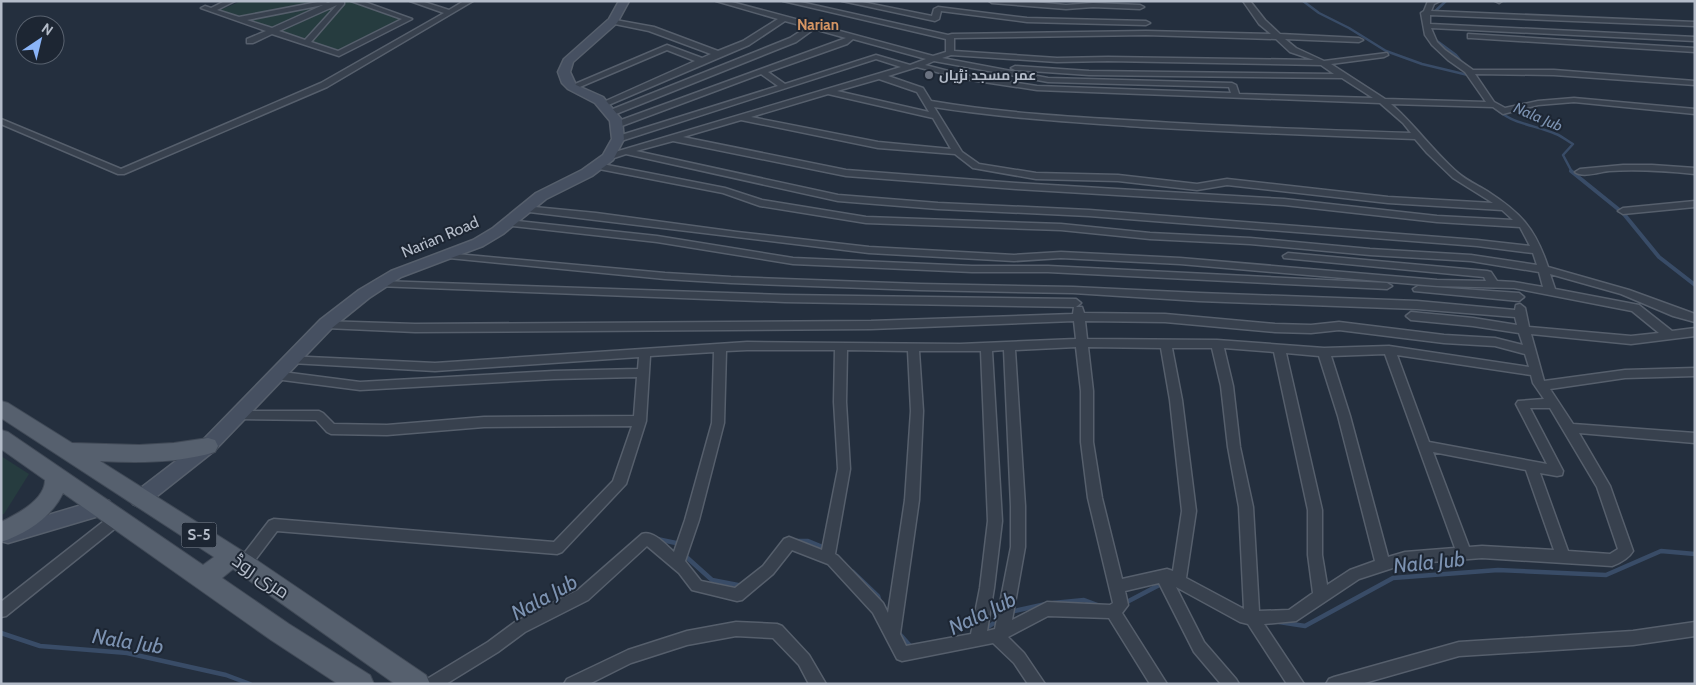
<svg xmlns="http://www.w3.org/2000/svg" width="1696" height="685" font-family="Cabin,Cairo,sans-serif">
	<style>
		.green { fill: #263c3f }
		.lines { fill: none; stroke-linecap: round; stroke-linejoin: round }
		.stream-far2 { stroke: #394c67; stroke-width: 2.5 }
		.stream-far1 { stroke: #394c67; stroke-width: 4 }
		.stream { stroke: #394c67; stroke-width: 4.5 }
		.minor-casing { stroke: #565f6c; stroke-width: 3 }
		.secondary-casing { stroke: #565f6c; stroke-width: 3 }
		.primary-casing { stroke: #414a57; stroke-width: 2 }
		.minor { fill: #38414e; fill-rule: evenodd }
		.secondary { fill: #465061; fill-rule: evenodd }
		.primary { fill: #56606e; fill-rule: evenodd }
		.worship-dot { fill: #6b7280; stroke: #1d2633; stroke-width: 2 }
		.labels { text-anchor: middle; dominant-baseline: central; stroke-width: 4; stroke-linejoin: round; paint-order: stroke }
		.far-poi-label { font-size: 14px; font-weight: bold; fill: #b4bcc9; stroke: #1d2633; text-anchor: start }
		.far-neighbourhood-label { font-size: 15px; font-weight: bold; fill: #d59563; stroke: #1d2633 }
		.far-water-label { font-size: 15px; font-style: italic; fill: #7c92b1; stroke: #1d2633 }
		.shield { fill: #1d2633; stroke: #878f9c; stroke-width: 1 }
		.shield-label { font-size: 15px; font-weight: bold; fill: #b4bcc9 }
		.street-label { font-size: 16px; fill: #b4bcc9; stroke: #1d2633 }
		.near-street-label { font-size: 19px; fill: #b4bcc9; stroke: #1d2633 }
		.near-water-label { font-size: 21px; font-style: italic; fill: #7c92b1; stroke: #1d2633 }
	</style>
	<rect width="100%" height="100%" fill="#242f3e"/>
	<g class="green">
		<polygon points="241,1 356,1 413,19 344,54 218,11"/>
		<polygon points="1,456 29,474 4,514 1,515"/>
	</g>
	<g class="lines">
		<g class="stream-far2">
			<polyline points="1303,1 1319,13 1349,28 1386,51 1422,64 1472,76"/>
			<polyline points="1495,1 1506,1"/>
			<polyline points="1431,15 1446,1"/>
			<polyline points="1433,38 1456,55 1465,66"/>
			<path d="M1491,104C1509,124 1532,124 1556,134C1562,136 1567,141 1573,144L1563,155L1572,172"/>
		</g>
		<polyline class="stream-far1" points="1571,171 1623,213 1659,257 1695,285"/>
		<g class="stream">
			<polyline points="657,539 676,543 679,548"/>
			<polyline points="796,541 808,541 825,548"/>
			<polyline points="683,554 712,580 743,586"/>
			<polyline points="853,572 878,596 880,602"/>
			<polyline points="1053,603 1084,600 1100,606"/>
			<polyline points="1125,603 1163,583"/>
			<polyline points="1010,612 1046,604"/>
			<polyline points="1279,622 1305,626 1393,578 1498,570 1606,575 1661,551 1695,554"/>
			<polyline points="985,629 1000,619"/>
			<polyline points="897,631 912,648"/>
			<polyline points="1,633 40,646 127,653 226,675 250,684"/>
		</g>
		<g class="minor-casing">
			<g id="minor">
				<path d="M225,1H235L217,10L239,17L323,1L328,3L333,1L344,2V4L311,42L338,51L402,19L351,1H362L412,19L339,56L272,34L253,43H247V39L266,31L201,8L205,6L211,8ZM323,5L272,28L247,20ZM337,5L305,40L279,31Z"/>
				<polygon points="410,1 421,1 449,10 464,1 473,1 327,87 124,174 118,174 1,124 1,119 121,169 321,83 444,13"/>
				<path d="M716,1H728L933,56L946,52V39L783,1H796L948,35L952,34L1146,31L1271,34L1259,24L1243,1H1250L1265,20L1280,34L1359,38L1363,40L1359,42L1285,39L1296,48L1324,61L1387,53L1388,55L1384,57L1331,64L1385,99L1486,102L1465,72L1448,60L1432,45L1425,35L1421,13L1424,11L1428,1H1440L1434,4L1431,11L1695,22V26L1430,15V24L1695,37V41L1431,28L1437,42L1445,50L1473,70H1554L1695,81V85L1554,75L1475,74L1494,102L1505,108L1538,101L1574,98L1695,109V114L1574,102L1538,105L1503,114L1493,107L1391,104C1415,125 1433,151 1458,173C1466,180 1477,185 1487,191C1521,213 1535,228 1548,267L1629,290L1695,314V322L1673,316L1621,294L1550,274L1555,289L1639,305L1672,331L1695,328V336L1631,344L1531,334L1544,381L1625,370L1695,368V376L1625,378L1550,389L1573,424L1695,433V443L1579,433L1610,486L1633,551C1629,558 1620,563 1612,566L1482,558L1405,564L1359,579L1296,621L1264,624L1304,684H1287L1248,624L1240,622L1176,587L1204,642L1236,679L1239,684H1221L1194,652L1159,583L1125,591L1128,605L1122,613L1167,684H1150L1109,618L1048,616L1008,637L1024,653L1045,684H1028L1014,663L993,643L902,661L897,659L873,613L828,564L792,550L773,574L742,600L737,601L692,590L679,573L647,546L588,600L525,632L498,652L446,684H424L427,679L488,642L515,622L578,590L642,534C653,530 666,545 674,552L685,520L712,423L714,352L650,356L646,421L626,484L562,552L557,554L277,531L249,568L244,570L239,568L237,564L239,560L269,521L274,519L554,542L613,481L632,426L484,427L387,435L331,434L327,432L316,420L238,419L234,417L232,414L234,411H319L323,413L334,424L387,425L484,417L634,416L637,377L554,379L360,390L275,379L271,378L269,375L271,372L275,371L360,382L554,371L638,369L639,357L435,371L291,363L287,362L285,359L287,356L435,363L747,342L960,344L1076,339L1074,321L871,329L415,332L326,328L320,324L322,321L415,324L871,321L1073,314L1074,307H1082L1084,313L1165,314L1275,324L1311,325L1339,322L1444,335L1495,338L1523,345L1519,333L1473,326L1411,320L1406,316L1411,312L1473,318L1517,325L1515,317L1417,309L1199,301L1073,293L920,290L731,283L665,279L449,258L445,257L444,255L445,253L665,273L731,277L920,284L1073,287L1199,293L1417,301L1515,310L1516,305L1520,304L1525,308L1529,327L1631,336L1659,333L1632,311L1514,288L1437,286L1180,264L1061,258L1014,261L869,253L521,211L519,209L524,206L596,213L737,232L869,247L1014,255L1061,252L1180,258L1437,280L1486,281L1484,277L1284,258L1283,256L1288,253L1487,271L1491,272L1497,281L1514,282L1543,287L1539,272L1471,261L1370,255L1250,244L1150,239L1061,230L866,223L760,206L723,193L594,168V164L597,163L725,188L762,200L866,217L1061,224L1150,233L1250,238L1370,249L1471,255L1537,265L1533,253L1477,246L1089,216L938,209L838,201L626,154L608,160L605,159V155L901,67L876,59L621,141H615V137L778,86L761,74L619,127H613V123L846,38L814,29L796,42L611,116L608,115V111L790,38L807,27L785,21L749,45L606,106H603L599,104L695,61L667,50L575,89L568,87L667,45L702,58L711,54L649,31L610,23V19L654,27L718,51L743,41L778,19ZM1146,35L1276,39L1290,52L1314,60L1108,57L1057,58L954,51V38ZM853,39L926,59L910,65L876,55L785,84L768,72L847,44ZM951,55L1057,62L1108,61L1321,65L1334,74L1089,71L1015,66L1011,68L1015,70L1089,75L1342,78L1373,98L1239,94L1236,85L1232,83L1048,78L942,58ZM934,61L1048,82L1229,87L1231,93L1037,86L964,75L925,65ZM917,67L964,79L1037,90L1380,103L1403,123L1411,133C1321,130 1232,127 1142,121C1071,117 1001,113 931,101L923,88L888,76ZM879,79L917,92L929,112L837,91ZM828,94L933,118L951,149L878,142L751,117ZM934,107C1003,118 1073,122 1142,127C1233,132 1324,136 1415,139L1427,153L1453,178L1493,203L1388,197L1227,179L1197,184L1118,175L1036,173L979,164L962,152ZM741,120L878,148L955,154L973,168L1036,179L1118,181L1197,190L1227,185L1388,203L1502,210L1513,220L1437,216L1284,199L1016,183L846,170L683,137ZM673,141L846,176L1016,189L1284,205L1437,222L1520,227L1530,246L1477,240L1089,210L938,203L838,195L636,151ZM1085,321L1165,322L1275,332L1311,333L1339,330L1444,343L1495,346L1525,354L1529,367L1389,346L1324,348L1217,340L1087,339ZM1076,347L1081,391V442L1088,498L1113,603L1110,605L1047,602L1012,620L1025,547V506L1015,350ZM1088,347L1161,348L1170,400L1182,511L1173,571L1167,569L1122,579L1102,498L1093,442V391ZM1172,348H1212L1221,386L1228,447L1239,507L1244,609L1186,578L1196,511L1182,400ZM1224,348L1274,352L1308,510V555L1313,593L1289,610L1259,611L1253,507L1240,447L1233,386ZM747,350H835L834,402L838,469L822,550L789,537L784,539L763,566L735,588L701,581L685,561L699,520L724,423L726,351ZM847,350L908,351L911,411L905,500L888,613L883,603L838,556L835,554L850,469L846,402ZM1004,350L1011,506V547L995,629L987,631L994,588L1002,521L992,351ZM919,351H981L988,521L980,588L971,634L906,646L900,634L919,500L923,411ZM1286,353L1319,356L1338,416L1375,561L1350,570L1327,585L1322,555V510ZM1385,354L1455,548L1405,552L1388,557L1350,416L1331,356ZM1397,355L1531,375L1533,383L1544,399L1518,401L1516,404L1547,464L1429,442ZM1530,408H1550L1597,487L1618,549L1610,554L1568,551L1540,473L1557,476L1562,475L1563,471ZM1433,452L1526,470L1554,550L1482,546L1469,547Z"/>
				<polygon points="842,1 857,1 932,16 934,9 938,7 1027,18 1146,21 1150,23 1146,25 1027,22 941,11 939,19 935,21"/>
				<polygon points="989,1 1021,1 1066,5 1093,3 1140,5 1144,7 1140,9 1093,7 1066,9 992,3"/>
				<polygon points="1495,1 1502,1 1499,3"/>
				<polygon points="1468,34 1695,48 1695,52 1471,38 1468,38"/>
				<path d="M1623,165H1652L1695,168V174C1666,171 1638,169 1609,171C1600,172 1582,178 1575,172L1580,169Z"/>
				<polygon points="1695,201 1695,207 1623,214 1618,211 1623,208"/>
				<polygon points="507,220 657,236 793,258 972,266 1048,266 1387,283 1392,286 1387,289 1048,272 972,272 793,264 657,242 504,225 502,223"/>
				<polygon points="381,281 785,295 1076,299 1081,303 1076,307 785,302 377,286 376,284"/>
				<polygon points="1418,286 1519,293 1524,297 1519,301 1414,291 1413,289"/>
				<polygon points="118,512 123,514 125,518 123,522 6,616 1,617 1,602 113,514"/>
				<polygon points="736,622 777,624 782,626 809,655 826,684 809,684 799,665 773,638 736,636 687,645 631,663 589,684 564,684 567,679 628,650 687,631"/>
				<polygon points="1695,622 1695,636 1633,645 1459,656 1361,684 1326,684 1329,679 1334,677 1459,642 1633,631"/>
			</g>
		</g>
		<g class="secondary-casing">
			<g id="secondary">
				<polygon points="619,1 629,1 617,23 573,62 570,72 576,85 603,97 622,120 624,139 613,160 592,176 546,199 503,234 483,246 401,277 369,298 332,328 214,451 147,504 140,507 133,504 130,499 133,494 202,441 320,320 359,290 391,271 473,240 493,228 536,193 582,170 603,155 612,139 610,121 595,103 568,89 562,83 558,72 564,59 609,19"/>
				<polygon points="102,499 109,501 112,507 109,513 8,543 1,541 1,529"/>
			</g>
		</g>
		<g class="primary-casing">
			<path id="primary" d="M1,401L8,403L72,443L139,445L174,443L208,438L215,440L218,446L215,452C179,463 138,463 100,461L252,557L426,675L430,684H395L233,569L222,578L289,624L370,675L374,684H338L271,640L63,493C52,517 26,534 1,542V522C17,514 45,500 45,480L1,449V430L8,432L203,565L214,557L1,418Z"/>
		</g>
		<use href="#minor" class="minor"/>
		<use href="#secondary" class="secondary"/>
		<use href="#primary" class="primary"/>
	</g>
	<circle class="worship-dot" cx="929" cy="75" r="5"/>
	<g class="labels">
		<g class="far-poi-label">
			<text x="939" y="75">عمر مسجد نڑیاں</text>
		</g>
		<g class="far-neighbourhood-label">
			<text x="818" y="25">Narian</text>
		</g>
		<g class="far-water-label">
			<text transform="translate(1538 117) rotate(23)">Nala Jub</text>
		</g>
		<rect class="shield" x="181.5" y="522.5" width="35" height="25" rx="4"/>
		<g class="shield-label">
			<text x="199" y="535">S-5</text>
		</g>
		<g class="street-label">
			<text transform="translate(440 237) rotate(-23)">Narian Road</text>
		</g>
		<g class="near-street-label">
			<text transform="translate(261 576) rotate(34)">مری روڈ</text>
		</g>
		<g class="near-water-label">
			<text transform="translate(1429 562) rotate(-6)">Nala Jub</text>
			<text transform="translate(544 597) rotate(-29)">Nala Jub</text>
			<text transform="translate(982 613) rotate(-26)">Nala Jub</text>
			<text transform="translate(128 641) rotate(9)">Nala Jub</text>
		</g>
	</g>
	<rect width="1696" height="685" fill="none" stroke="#b4bcc9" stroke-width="5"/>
	<g transform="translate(40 40) rotate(35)"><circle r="24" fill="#1d2633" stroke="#59626f"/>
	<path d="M0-4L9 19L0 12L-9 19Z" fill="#8ab4f8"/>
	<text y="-8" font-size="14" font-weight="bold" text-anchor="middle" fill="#b4bcc9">N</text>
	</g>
</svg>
